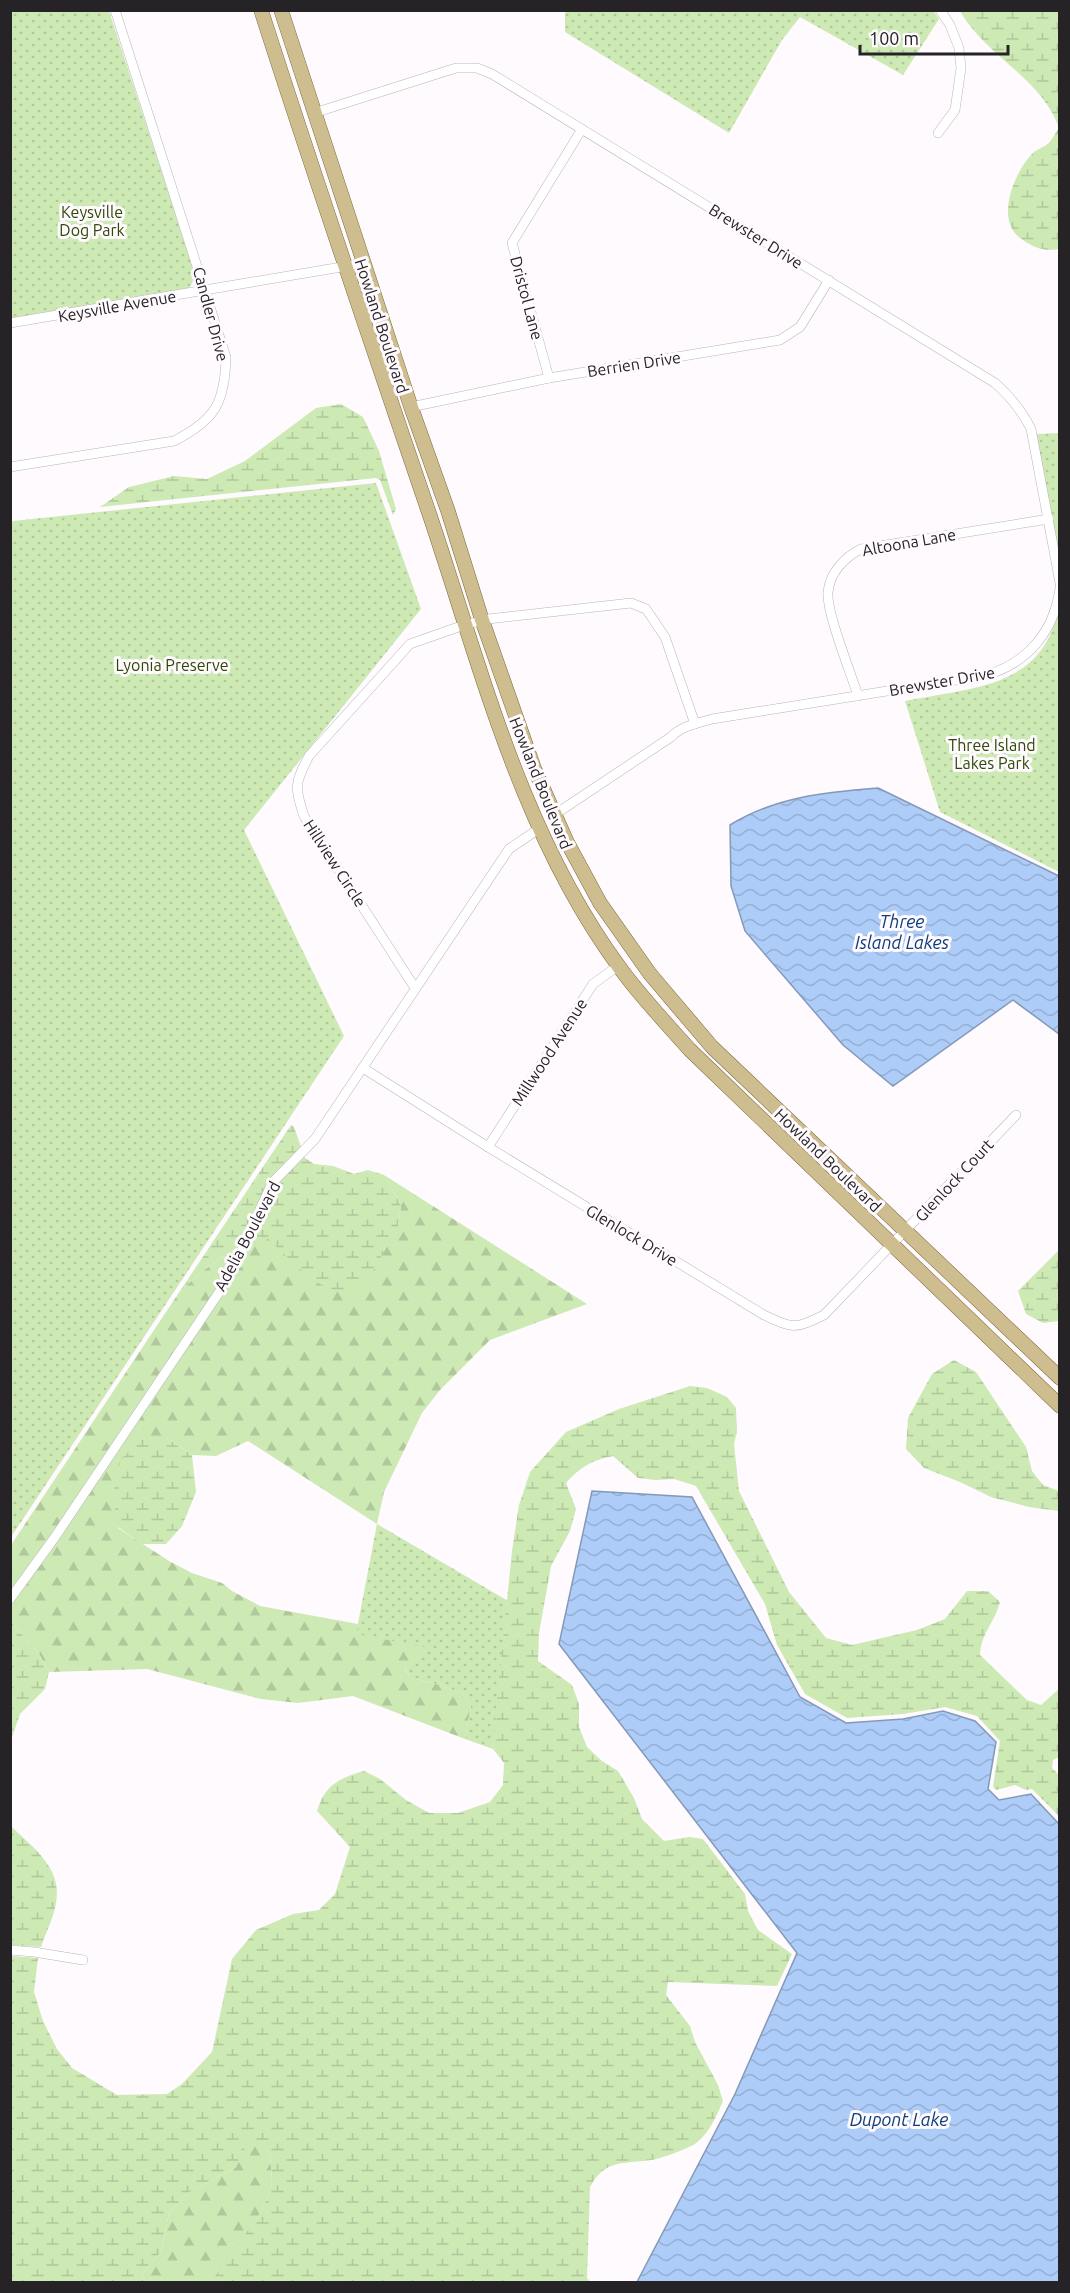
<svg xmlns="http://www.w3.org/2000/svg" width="1070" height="2293" font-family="Ubuntu,sans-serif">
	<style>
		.green { fill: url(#green-dots) }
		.forest { fill: url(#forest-firs) }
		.wetland { fill: url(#wetland-marsh) }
		.water { fill: url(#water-waves); stroke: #8499b8; stroke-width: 1.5 }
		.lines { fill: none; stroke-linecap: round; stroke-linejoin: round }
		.street-casing { stroke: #bbb4bc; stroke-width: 10 }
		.primary-casing { stroke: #7e6c39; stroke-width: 15 }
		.street { stroke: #fff; stroke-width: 9 }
		.primary { stroke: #cebe8f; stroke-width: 14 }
		.labels { text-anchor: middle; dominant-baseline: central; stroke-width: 6; stroke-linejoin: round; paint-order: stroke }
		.park-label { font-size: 16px; fill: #2e4807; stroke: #fefafe }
		.street-label { font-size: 16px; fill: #252325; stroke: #fefafe }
		.water-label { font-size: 18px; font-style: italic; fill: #0d3e7c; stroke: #fefafe }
	</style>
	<defs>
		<pattern id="green-dots" width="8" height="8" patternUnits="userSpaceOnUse" patternTransform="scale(1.5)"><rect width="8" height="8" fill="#cde9b4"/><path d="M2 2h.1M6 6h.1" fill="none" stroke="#b0c89b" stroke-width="1.8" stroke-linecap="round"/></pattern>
		<pattern id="forest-firs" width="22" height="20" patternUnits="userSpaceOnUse" patternTransform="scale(1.5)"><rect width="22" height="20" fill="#cde9b4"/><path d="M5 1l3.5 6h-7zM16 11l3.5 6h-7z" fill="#b0c89b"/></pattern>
		<pattern id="wetland-marsh" width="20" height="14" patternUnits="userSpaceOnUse" patternTransform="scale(1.5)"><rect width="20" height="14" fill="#cde9b4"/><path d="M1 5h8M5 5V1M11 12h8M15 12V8" fill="none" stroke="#b0c89b"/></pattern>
		<pattern id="water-waves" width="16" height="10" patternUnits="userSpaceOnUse" patternTransform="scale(1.5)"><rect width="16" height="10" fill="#adccf7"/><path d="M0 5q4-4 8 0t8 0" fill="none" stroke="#95afd4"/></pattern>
	</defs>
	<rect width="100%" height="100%" fill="#fefafe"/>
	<g class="green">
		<polygon points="11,11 109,11 196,277 188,289 11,319"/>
		<polygon points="565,11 933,10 939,19 903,75 800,17 782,40 729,133 565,32"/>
		<polygon points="1059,433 1059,569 1036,434"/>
		<polygon points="376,483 421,609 244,830 344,1036 11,1537 11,524 13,521"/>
		<path d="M1059,604V872L940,812L905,701C972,687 1046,689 1059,604Z"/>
		<polygon points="377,1524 508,1601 493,1749 465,1739 471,1705 462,1693 433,1683 411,1678 405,1668 412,1660 356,1634"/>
	</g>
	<g class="forest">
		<polygon points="384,1175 587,1304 490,1340 440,1390 422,1413 384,1492 377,1524 248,1441 216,1456 192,1455 165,1437 118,1528 169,1561 192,1573 222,1583 232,1591 260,1606 358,1624 357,1634 425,1647 405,1669 411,1678 433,1683 462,1693 471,1705 465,1739 353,1696 298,1703 261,1699 147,1669 49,1672 39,1654 11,1622 11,1545 180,1291 204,1270 252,1237 268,1238 286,1254 398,1227 401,1205"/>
		<polygon points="248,2141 270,2153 272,2183 262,2211 215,2279 211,2282 144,2282 142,2274 161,2252 169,2213 188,2193 236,2167"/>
	</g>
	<g class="wetland">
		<path d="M960,11H1059V249C1044,252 1032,247 1020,238C995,219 1014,173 1032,154C1036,149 1043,148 1048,144C1052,140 1055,133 1059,128C1042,78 985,56 960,11Z"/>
		<polygon points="341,404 363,417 379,451 396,509 393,515 380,480 376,478 100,507 129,487 174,476 207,479 245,461 316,408"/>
		<polygon points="291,1125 294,1127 305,1158 314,1164 333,1166 354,1174 368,1170 384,1175 401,1205 398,1227 366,1284 346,1295 313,1281 268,1239 252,1237 204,1270 180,1291"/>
		<polygon points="1059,1250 1059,1321 1043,1323 1026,1314 1018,1291"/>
		<polygon points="954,1360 976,1372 1026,1447 1032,1471 1043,1485 1059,1491 1059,1511 1029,1507 991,1497 960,1482 924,1468 906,1449 908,1418 932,1374"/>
		<path d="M690,1386L707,1388L727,1397L736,1408L737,1432L734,1444L739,1491L789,1592L826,1638L852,1645L917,1630L945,1619L967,1591H988L1000,1602C994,1624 981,1633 980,1655L1027,1700L1041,1705L1059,1689V1757L1053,1760L1052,1768L1059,1775V1816L1032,1789L1026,1790L1015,1785L996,1790L993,1787L1000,1741L977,1716L945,1707L903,1714L847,1718L805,1694L777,1645L765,1604L696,1486L674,1479L656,1480L638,1478L613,1456C594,1459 578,1468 566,1483L576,1509L570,1531L551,1566L539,1633L538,1661L572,1685L579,1704V1727L587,1747L602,1761L618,1771L634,1798L642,1819L664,1841L689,1837L703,1839L745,1894L748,1911L758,1930L792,1954L777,1986L668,1982L666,1995L690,2026L695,2042L718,2085L723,2101C717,2115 709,2134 695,2144C686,2149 661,2159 651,2160C623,2164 605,2159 590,2187L587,2278L590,2282H211L262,2211L272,2183L270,2153L248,2142L236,2167L188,2193L169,2213L161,2252L142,2274L144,2282H11V1956L38,1958L34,1992L43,2021L57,2049L72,2068L117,2095L167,2094L182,2084L212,2052L232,1959L256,1930L293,1914L319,1910L335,1894L350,1847L317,1811C325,1785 339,1778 364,1771L380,1779L406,1800L429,1813H458L490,1802L503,1785L504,1763L493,1749L498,1689L512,1551L519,1505L530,1472L566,1432L619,1409Z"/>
		<polygon points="143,1436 165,1437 192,1455 196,1492 182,1526 166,1544 142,1544 118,1527 113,1497 120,1461"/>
		<polygon points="11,1622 39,1654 49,1672 45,1689 20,1714 11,1740"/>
		<path d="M11,1826C32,1847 63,1868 56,1903C54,1917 46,1932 41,1947L11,1945Z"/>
	</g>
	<g class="water">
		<path d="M878,788L1059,876V1034L1013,1000L893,1086L843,1045L745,931L731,886L730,825C775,797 826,792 878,788Z"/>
		<polygon points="592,1491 692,1497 800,1697 846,1723 903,1719 943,1711 975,1721 996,1742 988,1789 999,1800 1031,1794 1059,1824 1059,2282 637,2282 735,2094 797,1953 559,1644"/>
	</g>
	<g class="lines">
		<g class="street-casing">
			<g id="street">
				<path d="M314,113L456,68H477L492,74L995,383C1011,397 1022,411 1031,429L1060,583"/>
				<polyline points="938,133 955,110 961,68 959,48 950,25 940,10"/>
				<polyline points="10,323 365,263"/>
				<polyline points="549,378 512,243 582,129"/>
				<polyline points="411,407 549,378 780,340 800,327 829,280"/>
				<path d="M10,467L174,441C215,420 225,403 226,357L115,10"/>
				<path d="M858,696C851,673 826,612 828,592C830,572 845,557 861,549L1049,519"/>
				<path d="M554,815L671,737C681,726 698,723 712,719L987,675C1029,662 1054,631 1060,588"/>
				<path d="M415,988L304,816C294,786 295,783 309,756L410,644L464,625L488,619L631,603L646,609L665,637L695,724"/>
				<path d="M363,1068L488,1147L764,1315C794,1329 795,1329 824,1315L1016,1115"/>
				<polyline points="488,1147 593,984 618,966"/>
				<polyline points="10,1599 55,1537 230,1276 272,1183 315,1139 509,849 540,828"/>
				<polyline points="10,1950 34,1952 83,1960"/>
			</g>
		</g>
		<g class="primary-casing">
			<g id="primary">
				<path d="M261,10C315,178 372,346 429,513C481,667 521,834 620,968C641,997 666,1023 690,1050L1060,1406"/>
				<polyline points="281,10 411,407 448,511 482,620 534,768 567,842 600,903 650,974 712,1047 1060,1378"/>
			</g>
		</g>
		<use href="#street" class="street"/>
		<use href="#primary" class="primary"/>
	</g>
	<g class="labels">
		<g class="park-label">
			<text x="92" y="212">Keysville<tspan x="92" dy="18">Dog Park</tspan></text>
			<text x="172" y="665">Lyonia Preserve</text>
			<text x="992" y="745">Three Island<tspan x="992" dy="18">Lakes Park</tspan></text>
		</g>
		<g class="street-label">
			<text transform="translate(756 236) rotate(32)">Brewster Drive</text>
			<text transform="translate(527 298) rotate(75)">Dristol Lane</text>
			<text transform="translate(117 306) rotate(-10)">Keysville Avenue</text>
			<text transform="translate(211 314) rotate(75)">Candler Drive</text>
			<text transform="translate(382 326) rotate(72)">Howland Boulevard</text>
			<text transform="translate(634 364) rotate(-9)">Berrien Drive</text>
			<text transform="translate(909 542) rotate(-10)">Altoona Lane</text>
			<text transform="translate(942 681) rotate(-10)">Brewster Drive</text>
			<text transform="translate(541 783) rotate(68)">Howland Boulevard</text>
			<text transform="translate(335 863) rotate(57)">Hillview Circle</text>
			<text transform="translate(549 1052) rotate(-57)">Millwood Avenue</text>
			<text transform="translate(828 1160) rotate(44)">Howland Boulevard</text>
			<text transform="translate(954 1180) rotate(-47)">Glenlock Court</text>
			<text transform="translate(632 1235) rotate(31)">Glenlock Drive</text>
			<text transform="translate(247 1236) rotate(-62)">Adelia Boulevard</text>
		</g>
		<g class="water-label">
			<text x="902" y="921">Three<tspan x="902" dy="21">Island Lakes</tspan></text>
			<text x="899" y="2119">Dupont Lake</text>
		</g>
	</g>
	<rect width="1070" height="2293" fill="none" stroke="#252325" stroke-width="24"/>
	<path d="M860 45v9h148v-9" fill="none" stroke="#252325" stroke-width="3"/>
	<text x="869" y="45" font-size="18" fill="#252325" stroke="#fefafe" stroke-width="4.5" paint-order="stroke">100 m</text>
</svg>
